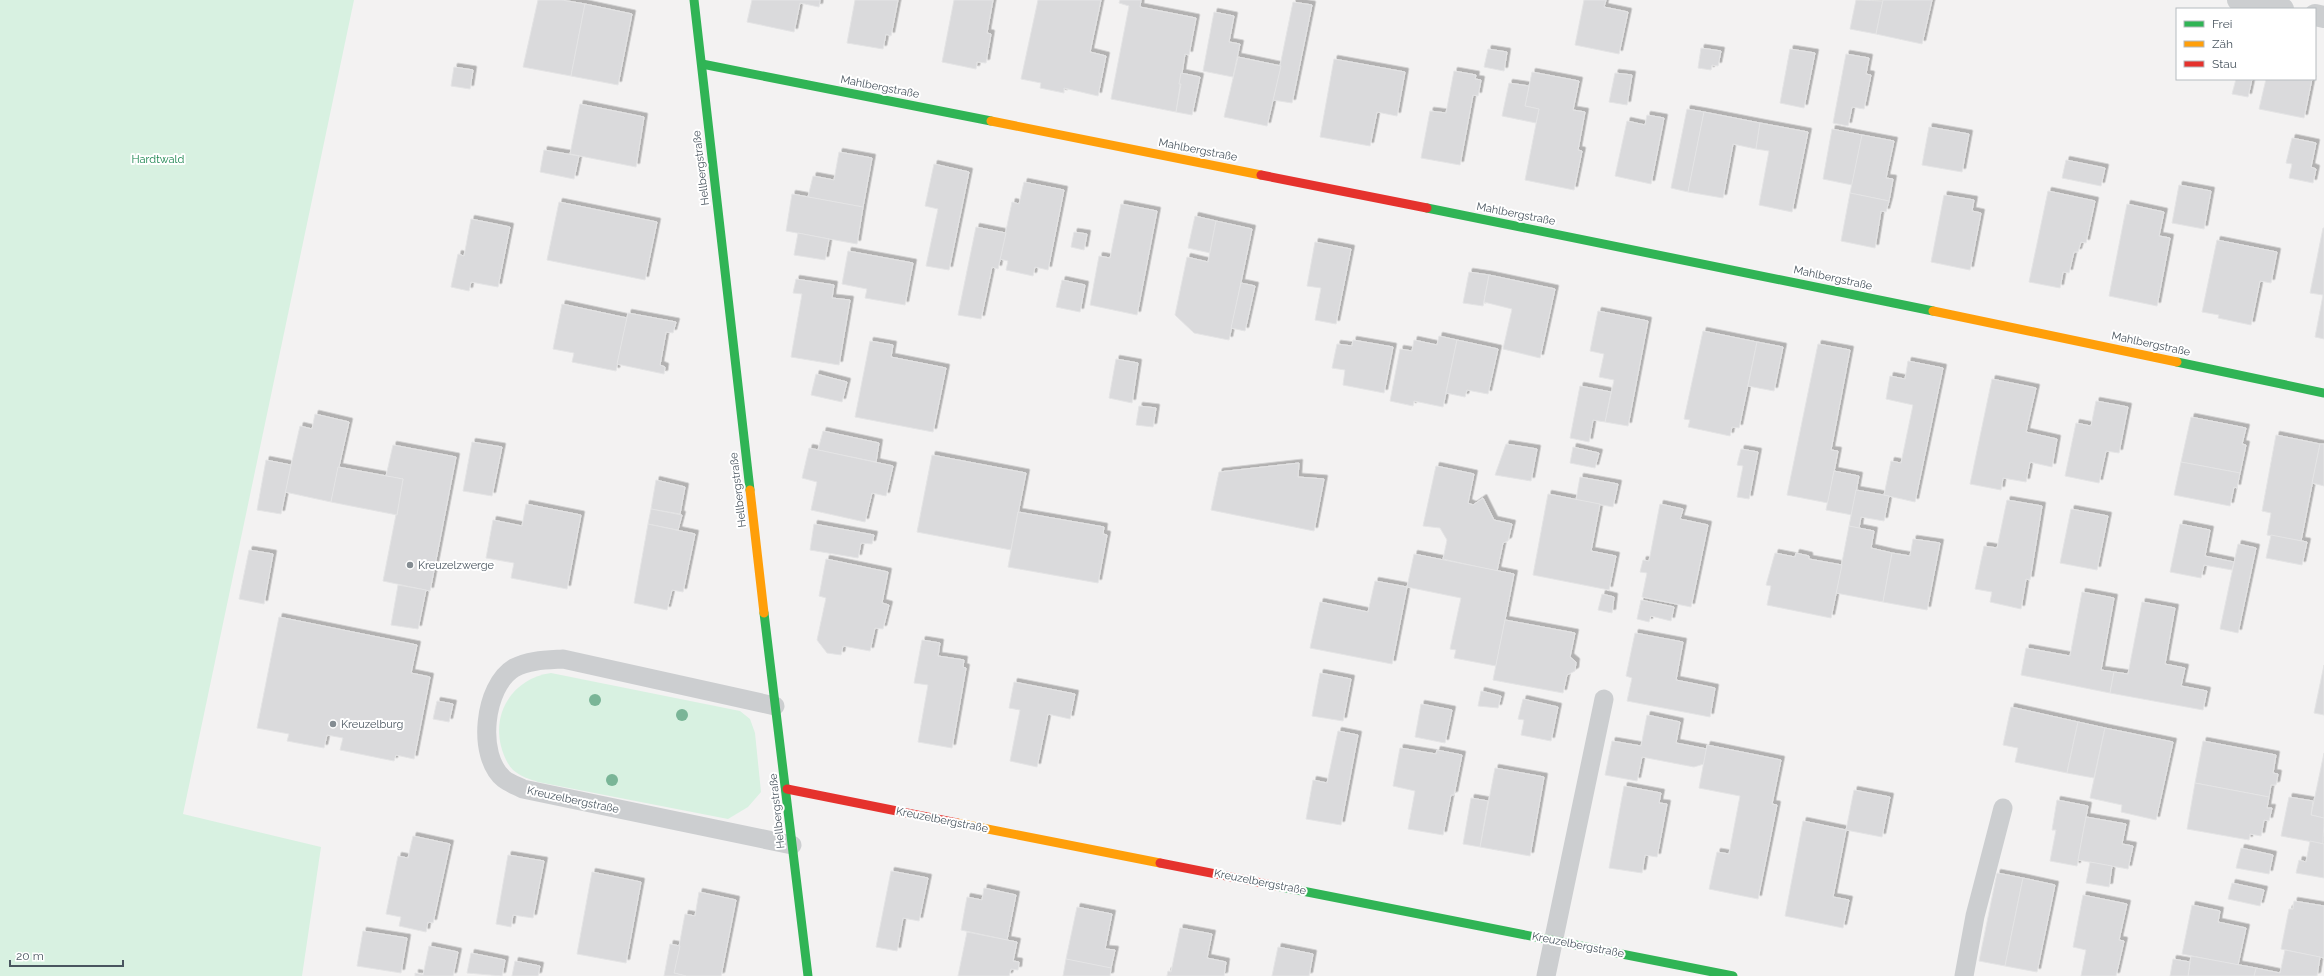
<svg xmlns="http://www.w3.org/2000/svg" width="2324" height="976" font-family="Raleway,sans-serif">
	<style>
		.green { fill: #d8f1e1 }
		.building { fill: #dadadc; stroke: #e4e4e5; filter: url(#shadow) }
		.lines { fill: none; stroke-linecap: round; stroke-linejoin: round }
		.lane { stroke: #ccced0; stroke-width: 19 }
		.street { stroke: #ccced0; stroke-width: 22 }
		.fast { stroke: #30b455; stroke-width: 9 }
		.slow { stroke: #ff9f0a; stroke-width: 9 }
		.jam { stroke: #e5322d; stroke-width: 9 }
		.tree { fill: #7ab597 }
		.poi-dot { fill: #848c92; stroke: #fff; stroke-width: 1.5 }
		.labels { text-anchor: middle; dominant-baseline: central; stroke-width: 4; stroke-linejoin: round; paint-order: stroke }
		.street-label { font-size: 11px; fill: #49555f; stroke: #fff }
		.park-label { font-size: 11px; fill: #17834c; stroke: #fff }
		.poi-label { font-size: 11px; fill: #49555f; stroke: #fff; text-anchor: start }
	</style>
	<defs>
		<filter id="shadow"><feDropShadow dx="3.5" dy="-3.5" stdDeviation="0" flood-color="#0004"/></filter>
	</defs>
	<rect width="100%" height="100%" fill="#f3f2f2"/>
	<g class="green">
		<polygon points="0,0 354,0 183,814 321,847 302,976 0,976"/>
		<path d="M551,673L740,711L750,719L755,733L761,792L748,807L728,819L538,782C529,779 520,776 513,770C507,764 503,754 501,746C492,710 515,678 551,673Z"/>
	</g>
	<g class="building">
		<polygon points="538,0 562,0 585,4 571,76 523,67"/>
		<polygon points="752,0 820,0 819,7 800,3 794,32 747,22"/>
		<polygon points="855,0 898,0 891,36 886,34 883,49 847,43"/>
		<polygon points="954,0 993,0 987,33 991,34 986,63 977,62 976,69 942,62"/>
		<polygon points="1038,0 1101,0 1090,52 1106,56 1098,96 1064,88 1064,93 1040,88 1041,83 1021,79"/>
		<polygon points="1120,0 1141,0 1140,7 1196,18 1189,55 1185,54 1176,112 1111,99 1129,6 1119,3"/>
		<polygon points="1584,0 1606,0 1604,7 1628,12 1619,54 1575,45"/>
		<polygon points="1856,0 1883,1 1876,34 1850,29"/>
		<polygon points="1883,0 1932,0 1922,44 1876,34"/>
		<polygon points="1293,2 1312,5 1292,103 1273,100"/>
		<polygon points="585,4 632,14 618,85 571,76"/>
		<polygon points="1214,12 1234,16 1229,42 1240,44 1233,77 1203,71"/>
		<polygon points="1701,48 1721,51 1718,66 1712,65 1711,70 1698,68"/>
		<polygon points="1488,49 1507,52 1504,71 1484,67"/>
		<polygon points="1790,49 1815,53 1804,108 1780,103"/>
		<polygon points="1846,54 1869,58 1866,74 1871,75 1864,109 1852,107 1848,126 1833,123"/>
		<polygon points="1238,57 1281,66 1267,126 1224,117"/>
		<polygon points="1334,59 1405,72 1397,116 1377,112 1370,146 1320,137"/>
		<polygon points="454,67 473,70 470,89 451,86"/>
		<polygon points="1454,71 1476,75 1475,79 1481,80 1478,96 1473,95 1460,165 1421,158 1430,111 1446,113"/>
		<polygon points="1532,72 1579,81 1573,110 1585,112 1578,150 1582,151 1574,190 1525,180 1539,109 1525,106"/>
		<polygon points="1181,73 1200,77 1192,115 1176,112 1181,84 1179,84"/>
		<polygon points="1615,73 1632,75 1627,105 1609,102"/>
		<polygon points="2236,79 2252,79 2248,97 2232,94"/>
		<polygon points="2266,79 2312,79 2304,118 2259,109"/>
		<polygon points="1509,83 1529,86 1525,106 1539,109 1536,123 1502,116"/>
		<polygon points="580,104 644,117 636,167 570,154"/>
		<polygon points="1687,109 1704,112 1688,192 1671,188"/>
		<polygon points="1704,112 1760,123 1756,149 1733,144 1723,198 1688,192"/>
		<polygon points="1647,115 1664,118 1651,184 1615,176 1627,121 1645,125"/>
		<polygon points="1760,123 1808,132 1792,212 1759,205 1769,151 1756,149"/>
		<polygon points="1929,127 1969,134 1962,172 1922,165"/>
		<polygon points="1832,129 1862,135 1852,185 1823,179"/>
		<polygon points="1862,135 1894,141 1886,178 1893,179 1889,201 1850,193"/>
		<polygon points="2292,138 2316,143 2311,167 2316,169 2313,183 2289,178 2292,164 2286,163"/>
		<polygon points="544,150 579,156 574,179 540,172"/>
		<polygon points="839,152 872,158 863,207 808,197 813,176 834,180"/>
		<polygon points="2066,160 2105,168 2101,186 2062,178"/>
		<polygon points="934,164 969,172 949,270 926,266 938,209 925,206"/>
		<polygon points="1024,182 1064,190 1048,270 1035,267 1033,276 1006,270 1008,261 1000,259 1012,202 1019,204"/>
		<polygon points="2179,185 2211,191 2204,229 2172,223"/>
		<polygon points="2048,191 2095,201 2086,243 2081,242 2078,252 2074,252 2069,273 2063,272 2060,288 2029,282"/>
		<polygon points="1850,193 1889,201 1886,212 1881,211 1875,248 1841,241"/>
		<polygon points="792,194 863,207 857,244 786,231"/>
		<polygon points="1944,195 1974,200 1972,211 1981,213 1970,270 1931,262"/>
		<polygon points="559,202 657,222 645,280 547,260"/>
		<polygon points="1121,204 1157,211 1137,315 1090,305 1099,256 1110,258"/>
		<polygon points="2127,204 2164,212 2159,236 2170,238 2157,306 2109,296"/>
		<polygon points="1195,216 1216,221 1210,253 1188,248"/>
		<polygon points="471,219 510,227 498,287 471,282 469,291 451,287 458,254 464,256"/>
		<polygon points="1216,221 1252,229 1229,340 1194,333 1175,315 1187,257 1208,262"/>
		<polygon points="976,227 1006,233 998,269 992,267 981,319 958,315"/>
		<polygon points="2323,228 2324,228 2324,339 2315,337 2323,295 2310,293"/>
		<polygon points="1074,232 1087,234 1084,250 1071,247"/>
		<polygon points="798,233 829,239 825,260 794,255"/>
		<polygon points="2217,240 2277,252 2271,283 2260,281 2251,325 2218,318 2219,315 2202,312"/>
		<polygon points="1315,242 1351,249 1336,324 1315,320 1321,288 1307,286"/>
		<polygon points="848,251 913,263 905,305 865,298 867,289 842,284"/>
		<polygon points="1469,272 1489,275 1483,306 1463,303"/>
		<polygon points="1489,275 1555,289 1540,358 1503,349 1512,309 1484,302"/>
		<polygon points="796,279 834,285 832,298 850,300 839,365 791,357 802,294 793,293"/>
		<polygon points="1062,280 1085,285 1080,312 1056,307"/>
		<polygon points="1241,283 1255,286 1245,331 1231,328"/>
		<polygon points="562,304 627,318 616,371 572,362 574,353 553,349"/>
		<polygon points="1598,311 1648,321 1628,426 1605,422 1614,380 1599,377 1604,354 1590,351"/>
		<polygon points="628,313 676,322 673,333 666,332 660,365 665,367 664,374 617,364"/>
		<polygon points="1703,331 1757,342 1739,428 1732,427 1730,436 1688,427 1690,420 1684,419"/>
		<polygon points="1439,336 1457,340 1443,407 1414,401 1413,406 1390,401 1400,349 1412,351 1414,340 1437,345"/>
		<polygon points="1353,340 1393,347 1384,393 1343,385 1345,370 1332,368 1337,344 1352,346"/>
		<polygon points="1457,340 1498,349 1488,394 1467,390 1465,397 1446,393"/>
		<polygon points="870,341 893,345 891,357 946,368 933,432 855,417"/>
		<polygon points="1757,342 1783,347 1774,391 1748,386"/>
		<polygon points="1818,344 1850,350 1831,450 1838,451 1828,503 1787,495"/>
		<polygon points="1116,359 1138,363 1132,403 1109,398"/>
		<polygon points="1908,361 1943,368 1915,502 1884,495 1891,461 1901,463 1913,405 1886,399 1890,376 1905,379"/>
		<polygon points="816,374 847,382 842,402 811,395"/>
		<polygon points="1992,379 2036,388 2026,432 2057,439 2052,467 2030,462 2026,482 2003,478 2001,490 1970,484"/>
		<polygon points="1580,386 1611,392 1605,422 1593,420 1589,442 1570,438"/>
		<polygon points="2096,401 2128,407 2119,453 2106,451 2099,483 2065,476 2076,423 2091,426"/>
		<polygon points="1139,406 1156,408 1153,427 1136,425"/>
		<polygon points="315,414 349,422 331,502 285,492 300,426 312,429"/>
		<polygon points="2191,417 2246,428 2242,444 2246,445 2240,473 2181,462"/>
		<polygon points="823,431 879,443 876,462 818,450"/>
		<polygon points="2276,435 2320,444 2301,541 2267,535 2271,513 2262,511"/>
		<polygon points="472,442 502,447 492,496 463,491"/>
		<polygon points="1506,444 1537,449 1531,481 1495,475"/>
		<polygon points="2320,444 2324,444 2324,486 2312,483"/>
		<polygon points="393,445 456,457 430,591 383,581 403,479 386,476"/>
		<polygon points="1573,447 1599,453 1595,468 1570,463"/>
		<polygon points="809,448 893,466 886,496 872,493 865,522 811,510 817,482 802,478"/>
		<polygon points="1741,449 1758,452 1749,499 1737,497 1743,466 1737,465"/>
		<polygon points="932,455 1026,473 1011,550 917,532"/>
		<polygon points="266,460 291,465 281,514 257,510"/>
		<polygon points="2181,462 2240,473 2237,488 2234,487 2230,506 2174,495"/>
		<polygon points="1299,463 1298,477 1324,479 1314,531 1211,510 1219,472"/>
		<polygon points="1436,466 1474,474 1468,503 1473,505 1483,498 1494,520 1512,524 1508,541 1503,543 1497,571 1443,559 1447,540 1440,528 1423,526"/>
		<polygon points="338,467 403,479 397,515 331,502"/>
		<polygon points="1834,471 1859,476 1852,515 1826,510"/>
		<polygon points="1580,477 1618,484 1613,507 1576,500"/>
		<polygon points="656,480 685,487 680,514 651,509"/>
		<polygon points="1856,490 1889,496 1884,521 1861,517 1859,528 1849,526"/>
		<polygon points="1548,494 1600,504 1591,551 1616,556 1609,590 1533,575"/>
		<polygon points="2007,500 2042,506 2030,580 2026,579 2021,609 1990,602 1992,592 1975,589 1984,546 1997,548"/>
		<polygon points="526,504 581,515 567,589 511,578 514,563 486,558 493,520 522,526"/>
		<polygon points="1660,504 1683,509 1680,519 1708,525 1691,607 1642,597 1647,573 1640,572 1643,560 1649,561"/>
		<polygon points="651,509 682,515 678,530 648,524"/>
		<polygon points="2071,509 2108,516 2097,570 2060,563"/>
		<polygon points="1018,512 1104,527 1103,534 1107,535 1098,583 1008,567"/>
		<polygon points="648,524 695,534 683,592 672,590 667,610 634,603"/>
		<polygon points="814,524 874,535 872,544 861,543 858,558 810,550"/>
		<polygon points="2180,524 2210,530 2205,556 2234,562 2232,570 2204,565 2201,578 2170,572"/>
		<polygon points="1849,526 1874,531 1871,548 1892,553 1883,602 1836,593"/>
		<polygon points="2271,535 2307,542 2302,565 2266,558"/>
		<polygon points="1913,539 1940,543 1927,610 1883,602 1892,553 1910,556"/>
		<polygon points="2238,544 2256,548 2238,633 2220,629"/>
		<polygon points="249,550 273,554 264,604 239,599"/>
		<polygon points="1775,553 1795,557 1796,553 1809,556 1809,559 1842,565 1831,618 1767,605 1771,586 1766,585"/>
		<polygon points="1414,554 1514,574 1496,666 1454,658 1456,650 1450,649 1461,598 1407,587"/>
		<polygon points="826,559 888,572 882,603 889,605 883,629 875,628 870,651 843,646 841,655 827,653 817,640 826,598 819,596"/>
		<polygon points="1375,581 1407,587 1392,664 1310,648 1320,602 1368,612"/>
		<polygon points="398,585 426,590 418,629 391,625"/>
		<polygon points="2082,592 2114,598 2101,670 2114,672 2110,693 2021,675 2026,648 2070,656"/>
		<polygon points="1602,594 1614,597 1612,613 1598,610"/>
		<polygon points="1641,600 1674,607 1671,621 1651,616 1649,622 1637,619"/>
		<polygon points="2142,602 2175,608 2165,664 2185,668 2181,686 2207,691 2203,710 2110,693 2114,672 2128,674"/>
		<polygon points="279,617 417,645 411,673 430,677 414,759 396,755 394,761 340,750 343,738 327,735 324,748 287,741 289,734 257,728"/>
		<polygon points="1505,620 1575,633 1570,657 1576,662 1575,671 1567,675 1563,693 1493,680"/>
		<polygon points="1635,633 1683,642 1676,680 1715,688 1710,717 1627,701 1632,678 1626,676"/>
		<polygon points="922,640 940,643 938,656 964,660 963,667 966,668 952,748 918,742 928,685 914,683"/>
		<polygon points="2324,665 2324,715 2314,713"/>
		<polygon points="1320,673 1351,679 1343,721 1312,716"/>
		<polygon points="1014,682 1075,694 1070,719 1048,714 1037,767 1010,761 1020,710 1009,708"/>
		<polygon points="1481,691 1501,696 1498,708 1478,706"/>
		<polygon points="1523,699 1558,707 1551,741 1521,735 1524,720 1518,719"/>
		<polygon points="437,701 453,704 449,722 433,719"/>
		<polygon points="1421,704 1452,710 1445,743 1415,737"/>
		<polygon points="2011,707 2078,722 2067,773 2015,762 2018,748 2003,745"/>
		<polygon points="1647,715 1680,722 1676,743 1707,749 1704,764 1694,767 1642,757 1637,781 1605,775 1612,741 1641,746"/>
		<polygon points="2078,722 2105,728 2094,778 2067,773"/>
		<polygon points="2105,728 2173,742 2156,820 2121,812 2122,805 2090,798"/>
		<polygon points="1338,731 1358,735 1341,825 1306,819 1313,780 1327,783"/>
		<polygon points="2203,741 2276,755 2273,773 2278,774 2276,785 2271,785 2269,797 2195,783"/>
		<polygon points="1707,745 1781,760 1772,804 1777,805 1758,899 1709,889 1717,852 1729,854 1740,796 1699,788"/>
		<polygon points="1400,748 1436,754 1437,750 1462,755 1454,795 1451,795 1443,835 1408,829 1415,791 1393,786"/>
		<polygon points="2324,753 2324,818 2311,815"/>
		<polygon points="1495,768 1544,777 1530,856 1480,847"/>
		<polygon points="2195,783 2269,797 2267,808 2272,808 2269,821 2264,820 2261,836 2250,834 2249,840 2187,829"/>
		<polygon points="1624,786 1661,793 1659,803 1667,804 1657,857 1645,855 1642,873 1609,868"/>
		<polygon points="1854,790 1890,797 1882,837 1846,830"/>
		<polygon points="2289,797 2313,801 2311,815 2324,818 2323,844 2281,836"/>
		<polygon points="1471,798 1488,801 1480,847 1463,844"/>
		<polygon points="2057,800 2088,806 2077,866 2050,861 2056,830 2052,830"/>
		<polygon points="2086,817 2126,824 2122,844 2133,846 2128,869 2078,860"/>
		<polygon points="1803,821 1846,830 1833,897 1849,900 1843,928 1785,916"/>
		<polygon points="413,836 450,844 433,923 428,922 426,932 399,926 401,917 386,914 398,856 408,858"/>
		<polygon points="2310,841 2324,844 2324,878 2296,873 2299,860 2306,862"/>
		<polygon points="2241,848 2273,855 2269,874 2236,868"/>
		<polygon points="508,855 544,861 533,918 513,915 511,927 496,924"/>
		<polygon points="2090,862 2112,866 2109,887 2086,883"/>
		<polygon points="891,871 928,878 919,921 903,918 897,951 876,947"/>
		<polygon points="592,872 641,882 626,963 577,954"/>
		<polygon points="1997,873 2023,878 2005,966 1979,961"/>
		<polygon points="2023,878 2055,885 2037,972 2005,966"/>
		<polygon points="2232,883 2264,890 2260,906 2228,899"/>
		<polygon points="984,888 1016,895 1007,940 961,930 967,897 982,900"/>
		<polygon points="699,892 736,900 721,976 686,976 674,973 685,914 695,916"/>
		<polygon points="2083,895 2127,904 2119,940 2124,941 2116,976 2081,976 2086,950 2073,947"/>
		<polygon points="2294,901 2324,906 2324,958 2281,949 2289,909 2293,909"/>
		<polygon points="2192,905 2220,911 2218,922 2246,928 2238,965 2182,954"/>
		<polygon points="1077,907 1112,914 1105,949 1115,950 1111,968 1066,959"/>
		<polygon points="1180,928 1212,934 1207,958 1226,962 1224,976 1167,976 1168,971 1171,972"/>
		<polygon points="363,931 407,938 401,973 357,966"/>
		<polygon points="967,932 1017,942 1013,961 1019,962 1018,970 1011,969 1009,976 958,976"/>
		<polygon points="670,944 680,946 674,973 686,976 664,976"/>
		<polygon points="429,946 458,952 453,976 415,976 415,973 423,975"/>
		<polygon points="1278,947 1313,954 1309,976 1272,976"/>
		<polygon points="2285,950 2320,957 2317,976 2254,976 2256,968 2280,973"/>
		<polygon points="471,953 505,960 502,976 467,973"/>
		<polygon points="2191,956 2256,968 2254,976 2188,976"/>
		<polygon points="1066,959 1111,968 1110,976 1063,976"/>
		<polygon points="2173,959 2190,962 2188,976 2170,976"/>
		<polygon points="515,961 540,966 538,976 512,976"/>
	</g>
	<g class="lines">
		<g class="lane">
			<path d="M775,706L563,659C546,660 529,660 514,668C484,686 476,756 504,779C509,783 517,786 523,789L792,845"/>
			<polyline points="1546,976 1604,699"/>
			<polyline points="1964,976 1975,916 2003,808"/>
		</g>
		<g class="street">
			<polyline points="2238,0 2283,9"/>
			<polyline points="2315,15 2324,17"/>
		</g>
		<g class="fast">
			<polyline points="694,0 750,490"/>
			<polyline points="702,64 991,121"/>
			<polyline points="1427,208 1933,311"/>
			<polyline points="2177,362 2324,393"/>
			<polyline points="764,613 808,976"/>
			<polyline points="1277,886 1733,976"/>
		</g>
		<g class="slow">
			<polyline points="991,121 1261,175"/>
			<polyline points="1933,311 2177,362"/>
			<polyline points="750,490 764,613"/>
			<polyline points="957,823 1160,863"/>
		</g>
		<g class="jam">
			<polyline points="1261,175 1427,208"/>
			<polyline points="787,789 957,823"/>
			<polyline points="1160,863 1277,886"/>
		</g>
	</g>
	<g class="tree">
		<circle cx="595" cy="700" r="6"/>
		<circle cx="682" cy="715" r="6"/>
		<circle cx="612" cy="780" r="6"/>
	</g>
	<g class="poi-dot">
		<circle cx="410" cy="565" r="4"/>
		<circle cx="333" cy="724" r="4"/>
	</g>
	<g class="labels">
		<g class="street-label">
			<text transform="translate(880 87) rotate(11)">Mahlbergstraße</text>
			<text transform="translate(1198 150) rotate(11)">Mahlbergstraße</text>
			<text transform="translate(701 168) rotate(-97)">Hellbergstraße</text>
			<text transform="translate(1516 214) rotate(11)">Mahlbergstraße</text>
			<text transform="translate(1833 278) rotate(12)">Mahlbergstraße</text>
			<text transform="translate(2151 344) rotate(12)">Mahlbergstraße</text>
			<text transform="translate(738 490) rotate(-97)">Hellbergstraße</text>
			<text transform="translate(573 800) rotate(12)">Kreuzelbergstraße</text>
			<text transform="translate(777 811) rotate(-96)">Hellbergstraße</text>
			<text transform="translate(942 820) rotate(11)">Kreuzelbergstraße</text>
			<text transform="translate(1260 882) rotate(11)">Kreuzelbergstraße</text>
			<text transform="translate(1578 945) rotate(11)">Kreuzelbergstraße</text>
		</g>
		<g class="park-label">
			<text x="158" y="159">Hardtwald</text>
		</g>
		<g class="poi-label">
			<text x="418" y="565">Kreuzelzwerge</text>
			<text x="341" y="724">Kreuzelburg</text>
		</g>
	</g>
	<rect x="2176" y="8" width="140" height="72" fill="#ffffff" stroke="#b6bbbf"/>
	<rect x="2184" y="21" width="20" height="6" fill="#30b455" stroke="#b6bbbf"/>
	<text x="2212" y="28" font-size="12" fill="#49555f">Frei</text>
	<rect x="2184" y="41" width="20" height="6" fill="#ff9f0a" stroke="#b6bbbf"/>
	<text x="2212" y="48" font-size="12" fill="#49555f">Zäh</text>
	<rect x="2184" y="61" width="20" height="6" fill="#e5322d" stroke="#b6bbbf"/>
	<text x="2212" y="68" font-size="12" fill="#49555f">Stau</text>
	<path d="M10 960v6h113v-6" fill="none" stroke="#49555f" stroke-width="2"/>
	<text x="16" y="960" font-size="12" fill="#49555f" stroke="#ffffff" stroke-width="3" paint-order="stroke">20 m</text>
</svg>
